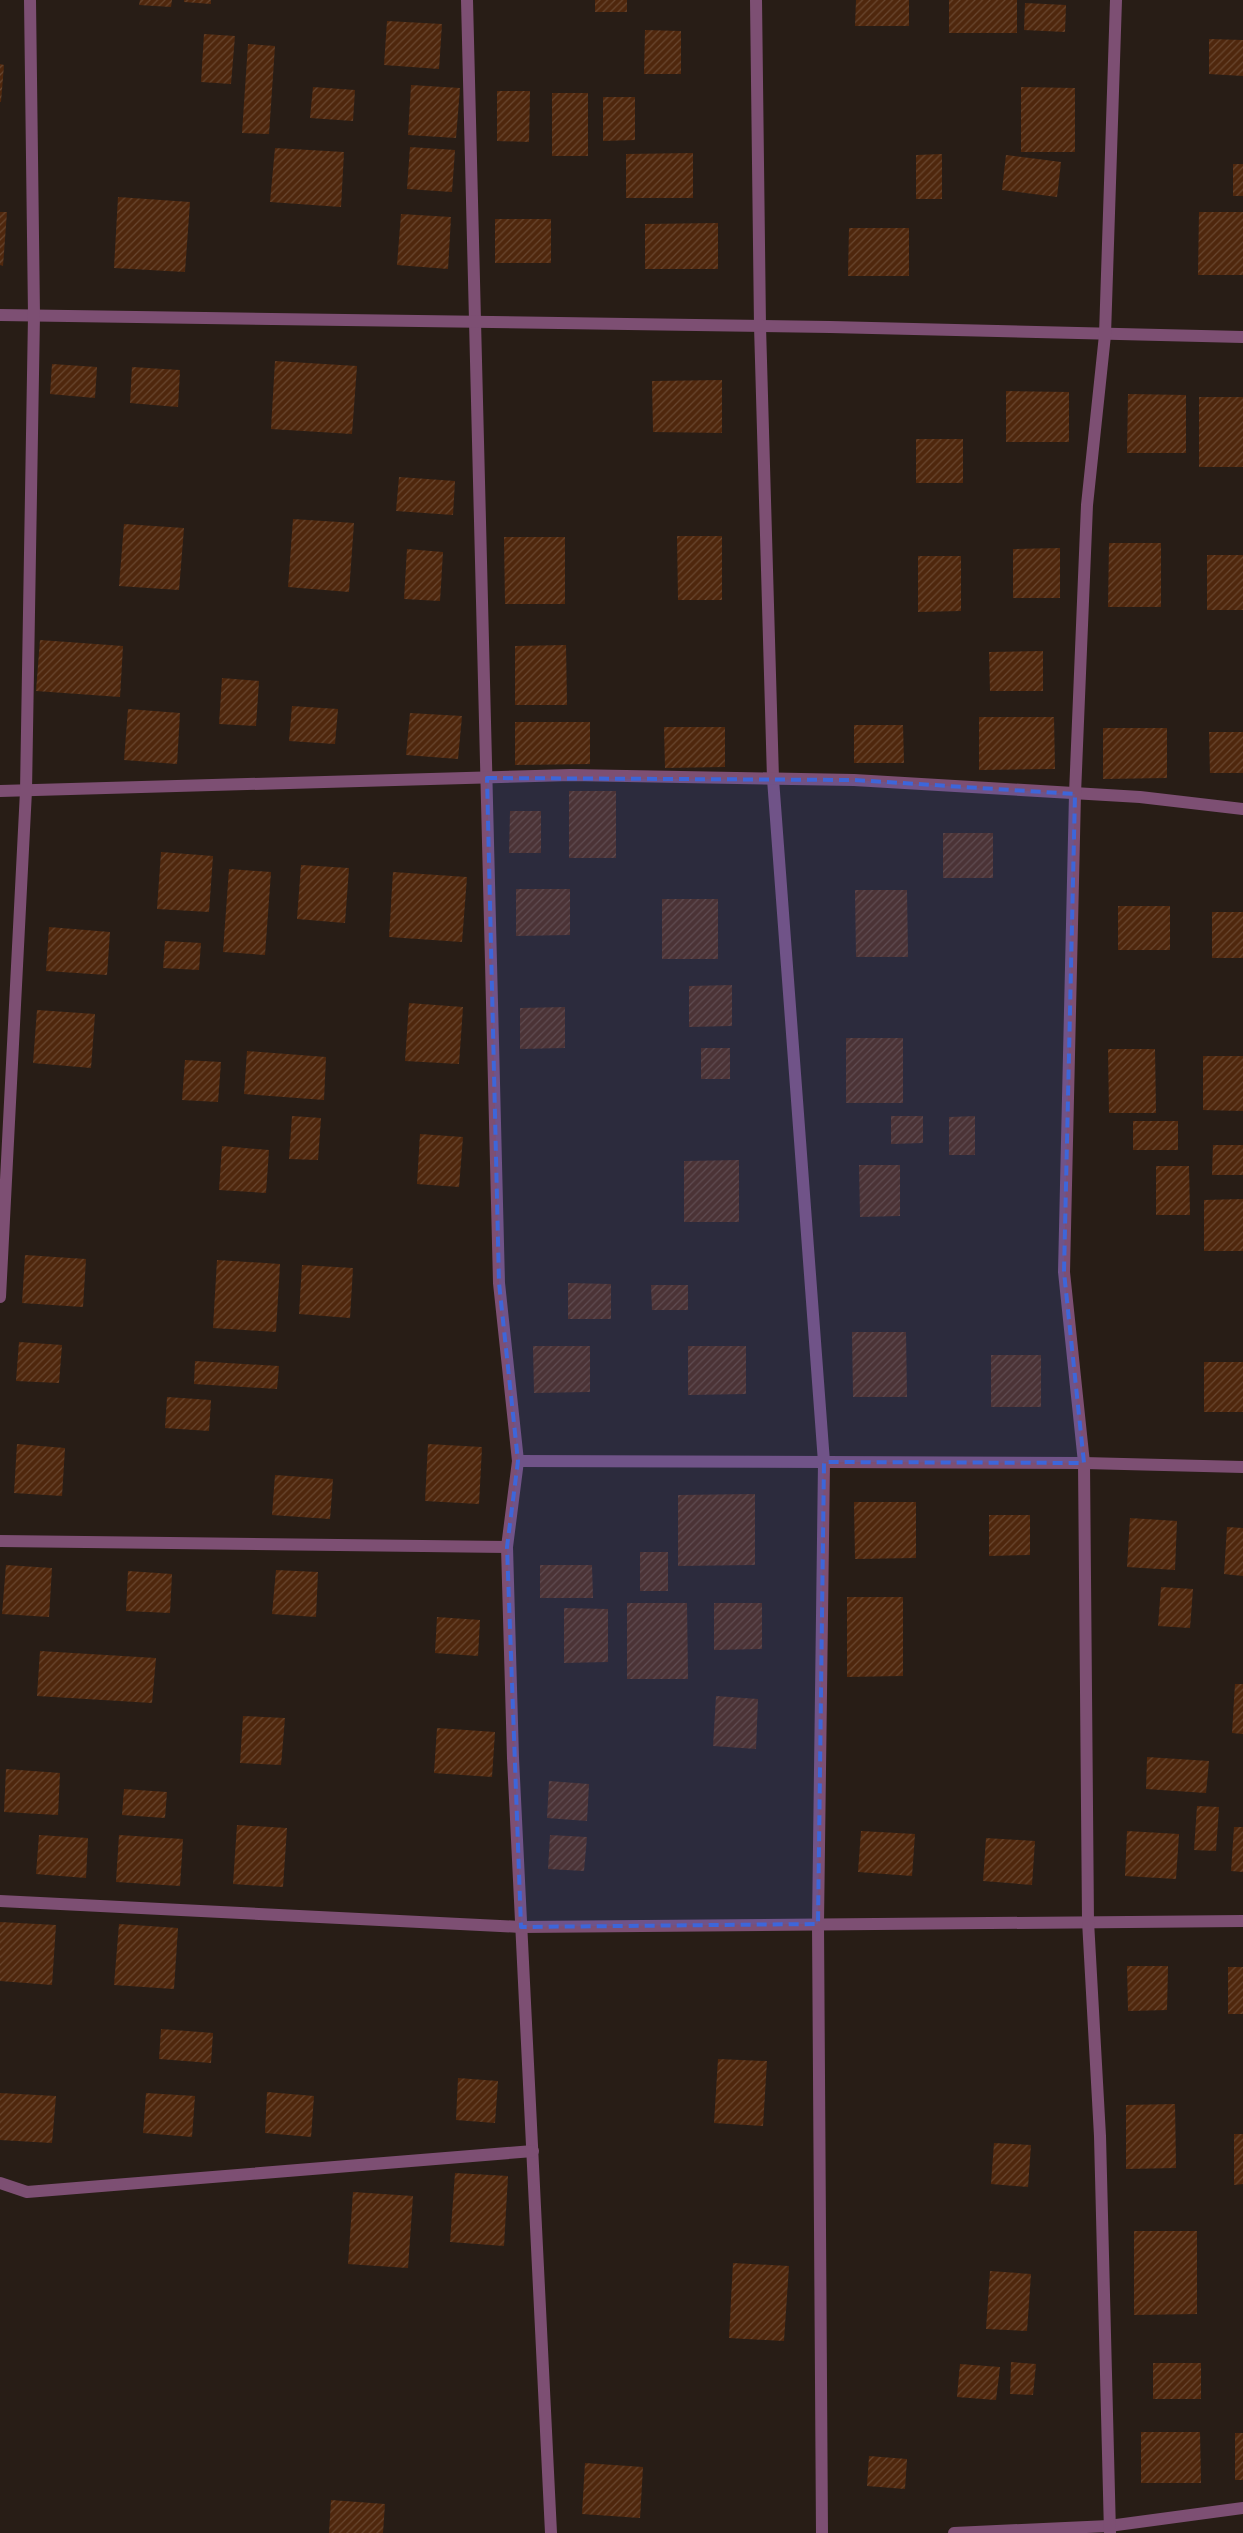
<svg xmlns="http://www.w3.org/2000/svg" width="1243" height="2533" font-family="Mulish,sans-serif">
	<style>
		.building { fill: url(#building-hatch) }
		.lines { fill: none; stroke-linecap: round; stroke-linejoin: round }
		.minor { stroke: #7d4f73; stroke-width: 12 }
		.marked { fill: #3d66da; fill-opacity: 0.2; stroke: #3d66da; stroke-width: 4; stroke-dasharray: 10 6; stroke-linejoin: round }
	</style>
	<defs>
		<pattern id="building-hatch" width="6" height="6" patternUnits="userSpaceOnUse" patternTransform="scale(1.25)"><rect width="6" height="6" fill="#4f270d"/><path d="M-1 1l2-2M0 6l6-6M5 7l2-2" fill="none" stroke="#694730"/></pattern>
	</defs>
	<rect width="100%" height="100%" fill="#281d16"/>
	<g class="building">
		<polygon points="140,0 172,0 171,7 139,5"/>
		<polygon points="184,0 211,0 211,4 184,2"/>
		<rect x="595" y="0" width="32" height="12"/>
		<polygon points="856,0 909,0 909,26 855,26"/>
		<rect x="949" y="0" width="68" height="33"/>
		<polygon points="1025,3 1066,5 1065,32 1024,30"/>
		<polygon points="387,21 442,24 439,69 384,65"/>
		<polygon points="645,30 681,31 681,74 644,74"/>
		<polygon points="204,34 235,36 231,84 201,82"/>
		<polygon points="1209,39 1243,40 1243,76 1209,74"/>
		<polygon points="248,44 275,46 269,134 242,133"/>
		<polygon points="0,64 4,65 1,102 0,102"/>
		<polygon points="411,85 460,88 456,138 408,135"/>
		<polygon points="313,87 355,90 353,121 310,118"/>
		<polygon points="1021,87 1075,88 1075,152 1021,152"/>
		<polygon points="497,91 530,91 529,142 497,141"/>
		<rect x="552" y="93" width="36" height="63"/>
		<polygon points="603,97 635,97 635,140 603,141"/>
		<polygon points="410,147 455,150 452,192 407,189"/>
		<polygon points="275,148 344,152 341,207 270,202"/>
		<polygon points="693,153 693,198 626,198 626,154"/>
		<polygon points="942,154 942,199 916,199 916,155"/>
		<polygon points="1006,155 1061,162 1057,197 1002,190"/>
		<rect x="1233" y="164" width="10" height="32"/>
		<polygon points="118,197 190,202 185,272 114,268"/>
		<polygon points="0,212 7,212 3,266 0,265"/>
		<polygon points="1199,212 1243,212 1243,275 1198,275"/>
		<polygon points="401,214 451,217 448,269 397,265"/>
		<rect x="495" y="219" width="56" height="44"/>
		<polygon points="718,223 718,269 645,269 645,224"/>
		<polygon points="849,228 909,228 909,276 848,276"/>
		<polygon points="275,361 357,366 352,434 271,429"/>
		<polygon points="52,364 97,367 95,398 50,394"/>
		<polygon points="132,367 180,370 178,407 130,403"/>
		<polygon points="722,380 722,433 653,432 652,381"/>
		<polygon points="1006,391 1069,392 1069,442 1006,442"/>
		<polygon points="1128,394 1186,395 1186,453 1127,453"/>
		<rect x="1199" y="397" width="44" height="70"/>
		<rect x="916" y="439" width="47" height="44"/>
		<polygon points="399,477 455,481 453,515 396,511"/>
		<polygon points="293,519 354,523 349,592 288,587"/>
		<polygon points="124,524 184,528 179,590 119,586"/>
		<polygon points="677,536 722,536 722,600 678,600"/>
		<polygon points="504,537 565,537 565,604 505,604"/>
		<polygon points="1109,543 1161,543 1161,607 1108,607"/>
		<polygon points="1060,548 1060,598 1013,598 1013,549"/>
		<polygon points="407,549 443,552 440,601 404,599"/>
		<rect x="1207" y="555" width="36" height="55"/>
		<polygon points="918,556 961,556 961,611 918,612"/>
		<polygon points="40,640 123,646 120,697 36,691"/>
		<polygon points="566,645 567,705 515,705 515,646"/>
		<polygon points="1043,651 1043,691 990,691 989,652"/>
		<polygon points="222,678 259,681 256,726 219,724"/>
		<polygon points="292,706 338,709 335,744 289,741"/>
		<polygon points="128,709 180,713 177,764 124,760"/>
		<polygon points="410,713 462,716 458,759 406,755"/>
		<polygon points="979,717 1054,717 1055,769 979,770"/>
		<polygon points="515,722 590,722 590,764 515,765"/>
		<polygon points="854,725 903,725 904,763 854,763"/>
		<polygon points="664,727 725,727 725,767 665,768"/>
		<polygon points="1103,728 1167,728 1167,778 1103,779"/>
		<polygon points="1209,732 1243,732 1243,773 1210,773"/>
		<rect x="569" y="791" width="47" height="67"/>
		<polygon points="510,811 541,811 541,853 509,853"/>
		<rect x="943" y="833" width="50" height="45"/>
		<polygon points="161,852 213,856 209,912 157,909"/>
		<polygon points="301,865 349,868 345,923 297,919"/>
		<polygon points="229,869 271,872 265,955 223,952"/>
		<polygon points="393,872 467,877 462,942 389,937"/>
		<polygon points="516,889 570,889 570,935 516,936"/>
		<polygon points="855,890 907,890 908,957 856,957"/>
		<rect x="662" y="899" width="56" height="60"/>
		<rect x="1118" y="906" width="52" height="44"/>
		<rect x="1212" y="912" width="31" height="46"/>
		<polygon points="49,927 110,932 107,975 46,971"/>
		<polygon points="165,941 201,943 199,970 163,968"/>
		<polygon points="732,985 732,1026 689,1027 689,986"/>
		<polygon points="409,1003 463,1007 459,1064 405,1061"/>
		<polygon points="565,1007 565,1048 520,1049 520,1008"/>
		<polygon points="37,1010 95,1014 91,1068 33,1063"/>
		<rect x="846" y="1038" width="57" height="65"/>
		<rect x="701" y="1048" width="29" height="31"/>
		<polygon points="1108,1049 1155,1049 1156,1113 1109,1113"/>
		<polygon points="247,1051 326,1057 324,1100 244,1094"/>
		<polygon points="1203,1056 1243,1056 1243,1111 1203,1110"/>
		<polygon points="185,1060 221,1062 218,1102 182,1100"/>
		<polygon points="292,1116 321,1118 318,1160 289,1159"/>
		<polygon points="891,1116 923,1116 923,1143 891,1144"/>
		<polygon points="975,1116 975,1155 949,1155 949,1117"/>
		<rect x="1133" y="1121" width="45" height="29"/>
		<polygon points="420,1134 463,1137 459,1187 417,1184"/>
		<polygon points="1213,1145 1243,1145 1243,1175 1212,1175"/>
		<polygon points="222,1146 269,1150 266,1193 219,1190"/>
		<polygon points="739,1160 739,1222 684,1222 684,1161"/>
		<polygon points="859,1165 900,1165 900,1216 860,1217"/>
		<polygon points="1156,1166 1189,1166 1190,1215 1156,1215"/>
		<polygon points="1243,1199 1243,1251 1204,1251 1204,1200"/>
		<polygon points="25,1255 86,1259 83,1307 22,1303"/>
		<polygon points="217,1260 280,1264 276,1332 213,1328"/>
		<polygon points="302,1265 353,1268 350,1318 299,1314"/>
		<polygon points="568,1283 611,1284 611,1319 568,1319"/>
		<polygon points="651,1285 688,1285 688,1310 652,1310"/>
		<polygon points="852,1332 906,1332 907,1397 853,1397"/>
		<polygon points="19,1342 62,1345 59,1383 16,1381"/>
		<polygon points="533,1346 590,1346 590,1392 534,1393"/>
		<polygon points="688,1346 746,1346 746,1394 688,1395"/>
		<rect x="991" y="1355" width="50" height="52"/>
		<polygon points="195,1361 279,1366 277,1389 194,1384"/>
		<rect x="1204" y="1362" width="39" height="50"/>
		<polygon points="167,1397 211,1400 209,1431 165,1428"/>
		<polygon points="17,1444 65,1448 62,1496 14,1493"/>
		<polygon points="428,1444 482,1447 479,1504 425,1501"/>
		<polygon points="275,1475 333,1479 330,1519 272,1515"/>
		<polygon points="755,1494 755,1565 678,1566 678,1495"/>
		<polygon points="854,1502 916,1502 916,1558 855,1559"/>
		<polygon points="989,1515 1030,1515 1030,1555 989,1556"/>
		<polygon points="1130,1518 1177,1521 1175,1570 1127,1567"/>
		<polygon points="1227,1527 1243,1528 1243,1576 1224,1574"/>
		<rect x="640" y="1552" width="28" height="39"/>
		<polygon points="6,1565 52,1568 49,1617 2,1614"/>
		<polygon points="540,1565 592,1565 593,1598 540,1598"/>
		<polygon points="276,1570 318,1572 316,1617 272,1614"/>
		<polygon points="128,1571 172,1574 170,1613 126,1611"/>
		<polygon points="1161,1587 1193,1589 1190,1628 1158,1626"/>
		<polygon points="847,1597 903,1597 903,1676 847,1677"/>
		<polygon points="627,1603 687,1603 688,1679 627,1679"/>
		<polygon points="714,1603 762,1603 762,1649 714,1650"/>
		<polygon points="564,1608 608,1609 608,1662 564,1663"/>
		<polygon points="437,1617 480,1620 478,1656 435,1653"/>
		<polygon points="40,1651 156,1658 152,1703 37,1696"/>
		<polygon points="1235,1684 1243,1684 1243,1734 1232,1733"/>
		<polygon points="716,1696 758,1699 756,1749 713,1746"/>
		<polygon points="243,1716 285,1718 281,1765 240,1763"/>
		<polygon points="437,1728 495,1732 492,1777 434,1773"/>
		<polygon points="1147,1757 1209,1761 1206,1793 1146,1789"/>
		<polygon points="6,1769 60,1773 58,1815 4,1812"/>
		<polygon points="549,1781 589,1784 587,1821 547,1818"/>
		<polygon points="124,1789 167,1792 165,1818 122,1815"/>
		<polygon points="1197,1806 1219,1807 1216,1851 1194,1850"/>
		<polygon points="237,1825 287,1828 283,1887 233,1884"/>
		<polygon points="1234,1827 1243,1827 1243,1872 1231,1871"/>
		<polygon points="861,1831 915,1834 912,1876 858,1872"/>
		<polygon points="1127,1831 1179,1834 1176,1879 1125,1876"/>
		<polygon points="39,1835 88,1838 86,1878 36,1874"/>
		<polygon points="119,1835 183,1839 180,1886 116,1882"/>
		<polygon points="550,1835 587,1837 584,1871 548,1869"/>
		<polygon points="986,1838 1035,1841 1032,1885 983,1881"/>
		<polygon points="0,1922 56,1925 52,1985 0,1981"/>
		<polygon points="119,1924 178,1928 174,1989 114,1985"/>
		<polygon points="1127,1966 1168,1966 1167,2010 1128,2011"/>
		<rect x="1228" y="1967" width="15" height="47"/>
		<polygon points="161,2029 213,2033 211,2063 159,2059"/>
		<polygon points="718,2059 767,2061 763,2126 714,2123"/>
		<polygon points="458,2078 498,2081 495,2123 456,2120"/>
		<polygon points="267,2092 314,2096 311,2137 265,2133"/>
		<polygon points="0,2093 56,2096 52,2143 0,2140"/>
		<polygon points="146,2093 195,2096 192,2137 143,2133"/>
		<polygon points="1175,2104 1176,2168 1126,2169 1126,2105"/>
		<polygon points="1234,2134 1243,2134 1243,2184 1234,2185"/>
		<polygon points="994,2143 1031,2145 1028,2187 991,2184"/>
		<polygon points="455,2173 508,2176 504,2246 450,2242"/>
		<polygon points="353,2192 413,2196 408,2268 348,2264"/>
		<polygon points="1134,2231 1197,2231 1197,2314 1134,2315"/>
		<polygon points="733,2263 789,2266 784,2341 729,2338"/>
		<polygon points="990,2271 1031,2274 1027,2331 986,2329"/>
		<polygon points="1011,2362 1036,2364 1033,2395 1010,2394"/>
		<rect x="1153" y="2363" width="48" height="36"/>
		<polygon points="960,2364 1000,2367 996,2400 957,2397"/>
		<polygon points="1141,2432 1200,2432 1201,2483 1141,2483"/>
		<rect x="1235" y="2433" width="8" height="47"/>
		<polygon points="869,2456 907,2459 905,2489 867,2486"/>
		<polygon points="585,2463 643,2467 640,2518 582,2514"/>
		<polygon points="331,2500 385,2504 383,2533 329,2533"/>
	</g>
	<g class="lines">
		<g class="minor">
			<polyline points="467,0 499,1283 518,1461 507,1547 513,1758 551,2533"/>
			<polyline points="756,0 760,326 773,779 824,1462 818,1924 822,2533"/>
			<polyline points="0,315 830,327 1243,337"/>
			<polyline points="0,791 571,775 854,780 1140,797 1243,809"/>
			<polyline points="0,1297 26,791 34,315 30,0"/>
			<polyline points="518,1461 1084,1463 1243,1467"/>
			<polyline points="0,1541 507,1547"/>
			<polyline points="0,1901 521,1927 1243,1921"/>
			<polyline points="0,2183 27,2192 533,2151"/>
			<polyline points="954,2533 1109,2526 1243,2508"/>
			<polyline points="1110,2533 1100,2136 1088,1921 1084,1463 1064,1272 1075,794 1087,505 1105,335 1116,0"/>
		</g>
	</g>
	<path class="marked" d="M487,778L854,780L1075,794L1064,1272L1084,1463L824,1462L818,1924L521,1927L507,1547L518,1461L499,1283Z"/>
</svg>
